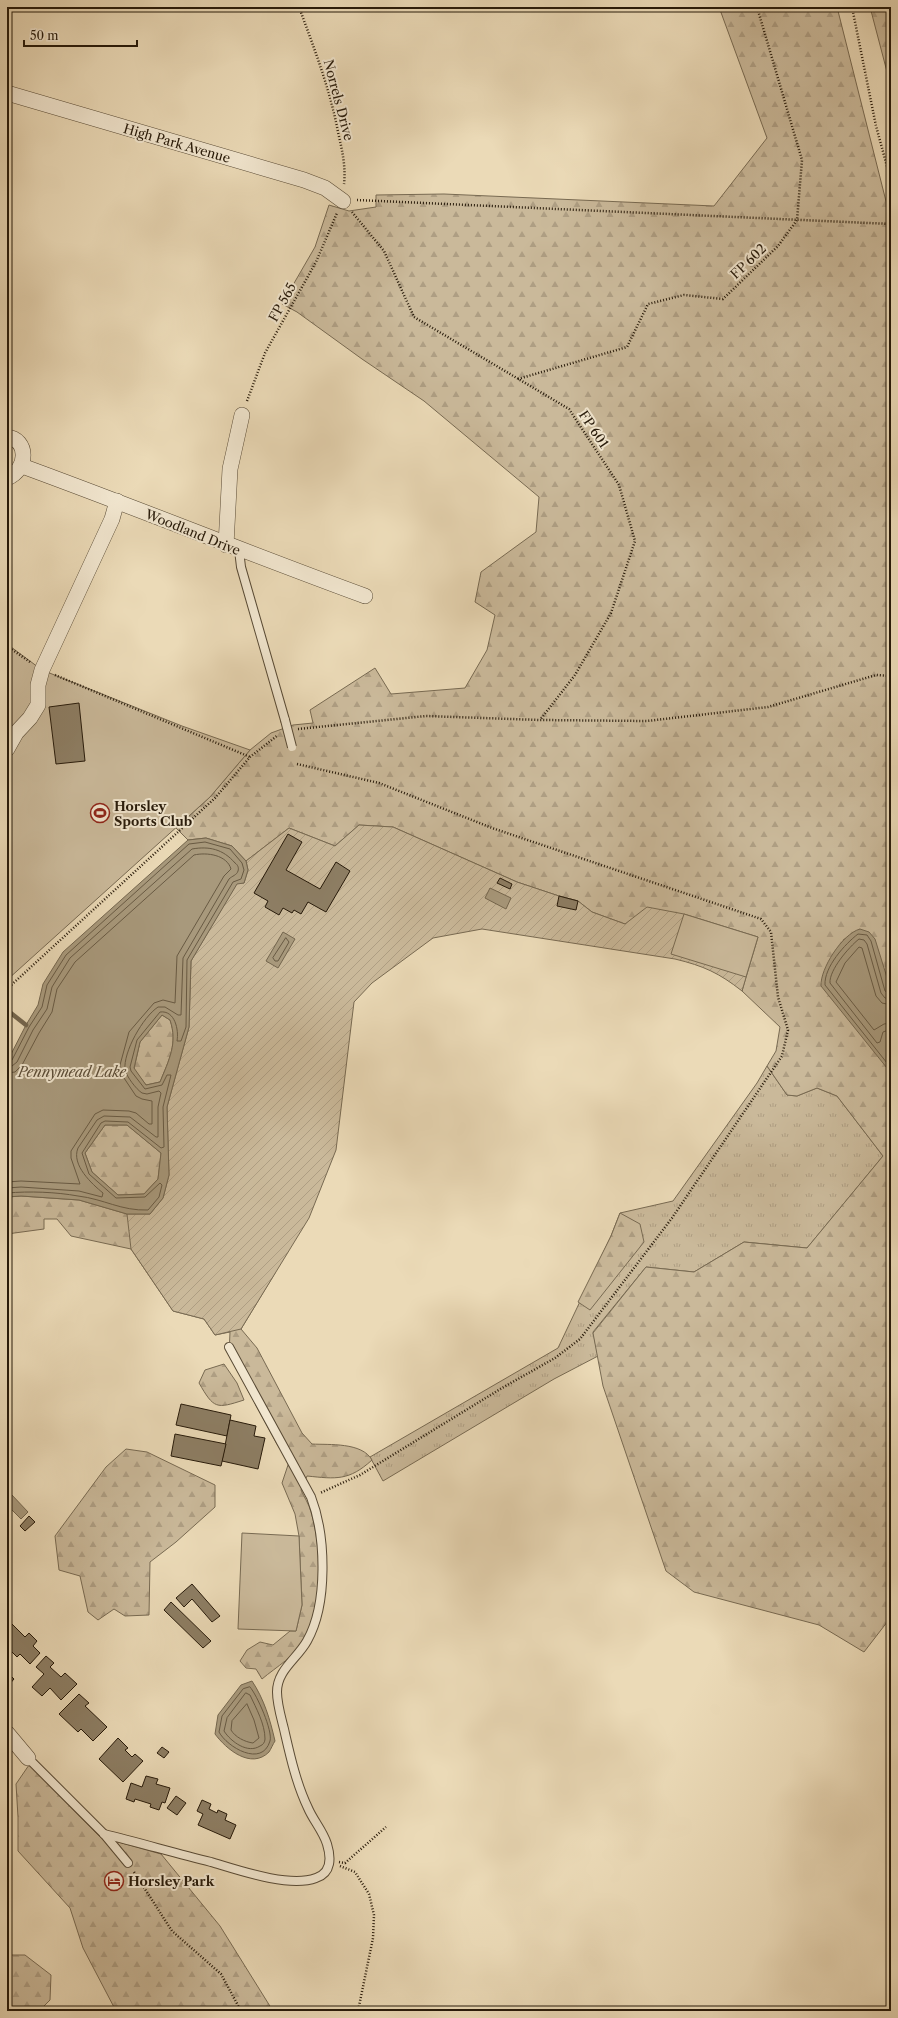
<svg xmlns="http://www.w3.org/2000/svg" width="898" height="2018" font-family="'Libre Caslon Text',serif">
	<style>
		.grass { fill: url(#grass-tufts); stroke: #786a52 }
		.forest { fill: url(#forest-firs); stroke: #786a52 }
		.garden { fill: url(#garden-furrows); stroke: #786a52 }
		.pitch { fill: #cab99a; stroke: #786a52 }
		.water { fill: #a8997c; stroke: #74664e; fill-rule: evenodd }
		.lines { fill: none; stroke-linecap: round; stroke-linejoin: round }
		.shore { stroke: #685a43; stroke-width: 1 }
		.stream { stroke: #74664e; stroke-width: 4.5 }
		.building { fill: #8d7e64; stroke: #271a0a }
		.lane-casing { stroke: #584a35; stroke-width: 10 }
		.street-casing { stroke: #584a35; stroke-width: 16 }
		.path { stroke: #271a0a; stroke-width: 2.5; stroke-dasharray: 1 2; stroke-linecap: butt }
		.lane { stroke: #f2e7d0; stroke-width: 8 }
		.street { stroke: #f2e7d0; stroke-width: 15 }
		.lane-bridge-casing { stroke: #584a35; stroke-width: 10; stroke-linecap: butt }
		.lane-bridge { stroke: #f2e7d0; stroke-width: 8 }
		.labels { text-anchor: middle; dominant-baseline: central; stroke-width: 4; stroke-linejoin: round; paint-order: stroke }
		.street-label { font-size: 13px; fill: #271a0a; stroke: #f2e7d0 }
		.poi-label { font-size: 13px; font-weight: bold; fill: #271a0a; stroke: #f2e7d0; text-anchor: start }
		.water-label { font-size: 14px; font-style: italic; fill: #5b4d38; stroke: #f2e7d0 }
	</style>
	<defs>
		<pattern id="grass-tufts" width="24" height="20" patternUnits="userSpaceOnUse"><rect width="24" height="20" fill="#cab99a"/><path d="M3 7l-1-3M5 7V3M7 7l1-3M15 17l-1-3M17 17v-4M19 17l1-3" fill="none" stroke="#ae9e83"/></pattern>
		<pattern id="forest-firs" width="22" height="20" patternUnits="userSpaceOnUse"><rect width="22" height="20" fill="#cab99a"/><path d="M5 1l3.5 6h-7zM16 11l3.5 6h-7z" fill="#ae9e83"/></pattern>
		<pattern id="garden-furrows" width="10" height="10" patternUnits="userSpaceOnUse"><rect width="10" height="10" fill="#cab99a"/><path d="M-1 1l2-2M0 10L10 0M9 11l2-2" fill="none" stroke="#ae9e83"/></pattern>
	</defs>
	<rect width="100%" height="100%" fill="#ebdab7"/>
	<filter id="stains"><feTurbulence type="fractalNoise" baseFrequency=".005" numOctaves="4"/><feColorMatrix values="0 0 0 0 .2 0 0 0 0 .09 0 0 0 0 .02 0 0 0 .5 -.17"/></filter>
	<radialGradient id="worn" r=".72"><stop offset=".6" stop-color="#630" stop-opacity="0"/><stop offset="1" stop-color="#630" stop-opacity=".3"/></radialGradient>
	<polygon class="grass" points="767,1066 787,1095 797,1096 817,1088 837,1096 883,1156 807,1248 744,1242 694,1272 646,1267 593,1332 598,1356 554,1379 383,1481 370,1457 558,1348 611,1236 620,1213 673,1201 757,1083"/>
	<g class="forest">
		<path d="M719,7H837L891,221V1048C885,1027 895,1004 888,984C883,966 868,946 860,929L843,940L891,1073V1617L864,1652L819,1625L694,1592L666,1571L603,1386L593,1333L646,1267L694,1272L744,1242L807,1248L883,1156L837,1096L817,1088L797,1096L787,1095L767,1066L776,1051L780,1027L742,991L746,977L625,924L592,912L578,901L559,896L517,882L393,827L359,825L335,846L289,828L246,861L232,846L206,838L188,840L176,828L210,797L250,750L271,733L293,725L313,723L310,710L375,668L391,694L465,688L487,650L495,615L475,602L481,572L536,532L539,497L424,401L362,359L297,312L282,304L315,247L329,205L349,211L376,207V195L444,194L714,206L767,138Z"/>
		<polygon points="870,7 891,7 891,87"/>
		<path d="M162,1015L170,1020C178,1043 169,1060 160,1082L146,1085L134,1069L140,1042Z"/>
		<polygon points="105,1125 127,1125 161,1153 158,1179 144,1194 118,1195 92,1172 85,1153"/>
		<path d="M21,1196L79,1200L127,1214L275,1273L241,1329L257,1348L302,1433L312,1444C329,1445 362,1442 372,1460C349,1481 336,1479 307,1476L301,1490C304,1497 309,1504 311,1512C322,1548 322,1605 305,1639C297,1655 276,1667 262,1679L256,1669L246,1668L240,1661L247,1650L260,1642L273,1645L290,1631H296L302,1605L299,1536L295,1514L282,1483L289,1462L277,1444L229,1355L230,1332L215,1335L204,1319L173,1311L131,1249L71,1236L57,1219H44V1229L7,1234V1197Z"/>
		<polygon points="620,1213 640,1224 644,1242 590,1310 578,1302 611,1236"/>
		<path d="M224,1364L237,1383L244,1400C216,1409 214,1409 199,1383L205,1370Z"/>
		<polygon points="126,1449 147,1452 215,1485 215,1507 176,1542 150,1562 149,1615 125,1616 114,1609 98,1620 88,1612 80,1576 59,1570 55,1536 106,1467"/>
		<polygon points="29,1765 100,1837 161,1854 220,1926 273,2011 116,2011 83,1948 70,1908 18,1851 18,1817 16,1784"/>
		<polygon points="7,1955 25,1955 51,1975 50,2000 39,2011 7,2011"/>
	</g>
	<path class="garden" d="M359,825L393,827L517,882L559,896L578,901L592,912L625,924L647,907L684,914L758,937L742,991C719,973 704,966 675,959L482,929L433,938L372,983L354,1002L336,1150L309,1218L241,1329L215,1335L204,1319L173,1311L131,1249L127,1214H150L163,1198L169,1175L167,1107L189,1027L191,961L237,883H244L248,870L246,861L289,828L335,846Z"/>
	<g class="pitch">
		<polygon points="7,644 42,670 182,726 250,750 210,797 7,980"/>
		<polygon points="684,914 758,937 746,977 671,954"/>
		<polygon points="242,1533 299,1536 302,1605 296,1631 238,1629"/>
	</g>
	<g class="water">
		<path d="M206,838L232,846L246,861L248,870L244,883L237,884L191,961L189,1027L167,1107L169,1175L163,1198L150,1214H127L79,1200L21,1196L7,1197V1062L26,1025L38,1005L43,984L63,952L188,840ZM162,1015L170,1020C178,1043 169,1060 160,1082L146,1085L134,1068L140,1042ZM105,1125H127L161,1153L158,1179L144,1194L118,1195L92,1172L85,1153Z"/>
		<polygon points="490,888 511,898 506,909 485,898"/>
		<path d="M860,929L869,932L875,939L889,984L891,1073L821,986C820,969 842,934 860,929Z"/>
		<polygon points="283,932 295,939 278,968 266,961"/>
		<polygon points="11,1494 28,1512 21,1519 7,1505 7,1497"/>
		<path d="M252,1681C264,1699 270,1719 275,1741C273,1744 271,1749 269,1752C251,1770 226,1749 215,1734L218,1715L241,1685Z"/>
	</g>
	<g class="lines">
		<g class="shore">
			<polygon points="286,938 289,942 278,961 275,961 273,958"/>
			<path d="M891,994L885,991L871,941L867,935L858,934C845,944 824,967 825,985L891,1068"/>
			<path d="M891,999L885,998L881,993L867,944L864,940L859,939C849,947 829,970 830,983L877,1043L880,1042L883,1032L891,1029"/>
			<polyline points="891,1005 882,1003 876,996 862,948 859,947 845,963 836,982 874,1030 884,1024 891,1023"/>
			<path d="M7,1062L12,1060L29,1027L42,1007L47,985L66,955L189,844L205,842L230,849L242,863L244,870L241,879L233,882L187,960L186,1027L181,1041H177C179,1030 175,1010 160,1012L137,1040L130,1067L131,1071L145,1089L162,1085L167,1075H171L163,1107L164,1147L161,1148L128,1122L105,1121L101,1123L82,1153L89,1174L116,1198L145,1197L160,1183L162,1185L159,1197L148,1210C121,1211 104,1199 78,1196C56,1192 30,1191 7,1193"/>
			<path d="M7,1067L12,1066L17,1062L33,1030L47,1009L52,987L70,958L192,849C209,846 223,849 235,863C238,865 239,868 238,871C237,875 232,876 229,879L183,958L181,1015H178L165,1007H158C143,1017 123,1052 125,1070C127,1077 136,1089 142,1093L147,1094L159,1091L161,1093L158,1107V1137H156L130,1117L104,1116L97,1120L78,1148C71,1165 92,1184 103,1193L102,1197L79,1191L21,1187L7,1188"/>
			<path d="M7,1073L15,1072L22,1065L39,1033L52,1012L57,989L75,962L194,855C207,852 227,855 231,869L224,876L177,956L175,1003L163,1000L154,1003L129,1032L120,1065V1072L136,1096L142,1099L152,1101V1124H149L136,1113L129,1111L103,1110L95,1114L71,1151V1158L80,1184L21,1181L7,1182"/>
			<path d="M250,1687C257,1695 273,1731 270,1741C262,1768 227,1747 219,1732L222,1716L243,1689Z"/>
			<path d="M246,1693L250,1695C256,1708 265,1724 265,1739C265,1742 263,1745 260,1746C248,1754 231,1742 224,1731L227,1718Z"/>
			<path d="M247,1704L254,1720L259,1738L253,1743C245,1742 235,1737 231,1730L232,1721Z"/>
		</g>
		<polyline class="stream" points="7,1010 26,1025"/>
	</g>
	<g class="building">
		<polygon points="79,703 85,761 56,764 49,707"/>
		<polygon points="288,834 302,842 286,870 320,889 336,862 350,871 326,912 308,902 301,914 294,910 292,913 283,908 279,915 265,907 268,901 254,893"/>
		<polygon points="500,878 512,884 510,889 497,883"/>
		<polygon points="559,896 578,901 576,910 557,906"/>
		<polygon points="181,1404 231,1415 227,1436 176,1425"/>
		<polygon points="230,1420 256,1426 254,1436 265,1438 258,1469 222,1461"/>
		<polygon points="175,1434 226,1444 221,1466 171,1456"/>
		<polygon points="29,1516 35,1522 25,1531 20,1526"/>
		<polygon points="192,1584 220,1616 212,1622 192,1599 184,1607 176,1598"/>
		<polygon points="171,1602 211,1641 203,1648 164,1610"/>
		<polygon points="11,1623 25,1637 29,1633 37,1641 33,1646 40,1653 30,1664 20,1654 17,1657 8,1648 11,1645 7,1641 7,1626"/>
		<polygon points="46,1656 54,1663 50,1667 61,1677 65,1673 77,1684 61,1700 50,1688 42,1696 32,1687 44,1674 36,1667"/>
		<polygon points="7,1672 14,1679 7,1687"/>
		<polygon points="79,1694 89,1703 85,1706 107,1727 93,1741 81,1729 78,1732 59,1714"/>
		<polygon points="118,1738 128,1748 125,1750 132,1757 135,1754 143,1761 123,1782 99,1759"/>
		<polygon points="162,1747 169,1752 164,1758 157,1753"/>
		<polygon points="146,1776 158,1779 156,1784 170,1788 165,1803 162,1802 159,1810 150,1807 151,1804 135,1799 134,1802 126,1799 131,1783 142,1787"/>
		<polygon points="176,1796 186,1803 177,1815 167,1808"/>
		<polygon points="202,1800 211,1804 209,1809 217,1813 218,1810 227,1814 225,1820 236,1825 230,1839 198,1825 203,1814 197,1811"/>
	</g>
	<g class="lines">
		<g class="lane-casing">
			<g id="lane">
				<polyline points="239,550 241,567 285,720"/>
				<polyline points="28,1758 104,1834 128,1863"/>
				<path d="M104,1834C140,1843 175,1853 211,1862C238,1870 289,1888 316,1878C332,1873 331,1857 327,1844C323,1831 313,1820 308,1808C296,1783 290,1755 284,1729C281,1717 277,1704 277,1692C277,1670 297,1659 307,1641C328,1604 326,1536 311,1497L229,1347"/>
			</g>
		</g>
		<g class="street-casing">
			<g id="street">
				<polyline points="7,93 304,180 325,188 343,201"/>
				<path d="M7,437C28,439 29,469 7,478"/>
				<path d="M22,466C137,508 250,554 365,596"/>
				<polyline points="226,545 230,469 242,415"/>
				<polyline points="7,749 16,733 30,718 38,705 38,685 42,670 112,519 117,501"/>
				<polyline points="7,1733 28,1758"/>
			</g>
		</g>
		<g class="path">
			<path d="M299,7C314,48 330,89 338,132C342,150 346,166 344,184"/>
			<polyline points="852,7 876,126 891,181"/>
			<polyline points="357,200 891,224"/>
			<polyline points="352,212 384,251 414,317 569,409 619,485 635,541 611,613 575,675 540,720"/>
			<polyline points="518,379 627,347 648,304 684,295 723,299 778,246 797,220 802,160 757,7"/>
			<polyline points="247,401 265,353 316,262 337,213"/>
			<polyline points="7,646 30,662"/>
			<polyline points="55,675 250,757"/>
			<polyline points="298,729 426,716 540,720 647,721 768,707 876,675 891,676"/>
			<polyline points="297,764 379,783 492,828 761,919 771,932 778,997 788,1030 782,1056 672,1218 580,1339 555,1358 502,1388 360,1475 320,1493"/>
			<polyline points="7,989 215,798 250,757 278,735"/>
			<polyline points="339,1862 345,1863 386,1827"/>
			<polyline points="340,1866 355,1872 369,1894 374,1915 373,1938 358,2011"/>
			<polyline points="134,1872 172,1931 221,1974 241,2011"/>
		</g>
		<use href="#lane" class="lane"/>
		<use href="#street" class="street"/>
		<g class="lane-bridge-casing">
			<polyline id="lane-bridge" points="285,720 292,747"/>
		</g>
		<use href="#lane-bridge" class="lane-bridge"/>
	</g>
	<defs>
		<g id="stadium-ring" transform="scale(1)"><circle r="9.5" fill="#f2e7d0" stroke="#8f2418" stroke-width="1.5"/><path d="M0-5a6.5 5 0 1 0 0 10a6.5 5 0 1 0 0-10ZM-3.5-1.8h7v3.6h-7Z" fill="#8f2418"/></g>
		<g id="hotel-ring" transform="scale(1)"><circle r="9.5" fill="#f2e7d0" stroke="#8f2418" stroke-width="1.5"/><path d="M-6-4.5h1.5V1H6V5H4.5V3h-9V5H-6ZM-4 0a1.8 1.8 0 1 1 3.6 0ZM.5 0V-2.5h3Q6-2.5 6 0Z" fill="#8f2418"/></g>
	</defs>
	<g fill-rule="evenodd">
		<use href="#stadium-ring" x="100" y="813"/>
		<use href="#hotel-ring" x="114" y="1881"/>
	</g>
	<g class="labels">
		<g class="street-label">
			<text transform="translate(339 100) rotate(75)">Norrels Drive</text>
			<text transform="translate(177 143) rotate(16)">High Park Avenue</text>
			<text transform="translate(748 261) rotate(-44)">FP 602</text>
			<text transform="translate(282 302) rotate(-61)">FP 565</text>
			<text transform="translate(594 429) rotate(56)">FP 601</text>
			<text transform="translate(193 532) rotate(22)">Woodland Drive</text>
		</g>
		<g class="poi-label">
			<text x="114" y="806">Horsley<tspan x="114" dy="15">Sports Club</tspan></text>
			<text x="128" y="1881">Horsley Park</text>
		</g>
		<g class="water-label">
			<text x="72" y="1072">Pennymead Lake</text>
		</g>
	</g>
	<rect width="898" height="2018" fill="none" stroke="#ebdab7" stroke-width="24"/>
	<rect x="8" y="8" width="882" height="2002" fill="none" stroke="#271a0a" stroke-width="2"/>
	<rect x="12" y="12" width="874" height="1994" fill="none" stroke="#271a0a"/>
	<path d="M24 40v6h113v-6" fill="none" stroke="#271a0a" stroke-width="2"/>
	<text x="30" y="40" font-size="12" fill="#271a0a" stroke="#f2e7d0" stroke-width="3" paint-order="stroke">50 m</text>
	<rect width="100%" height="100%" filter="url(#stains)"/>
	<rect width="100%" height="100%" fill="url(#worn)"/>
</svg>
